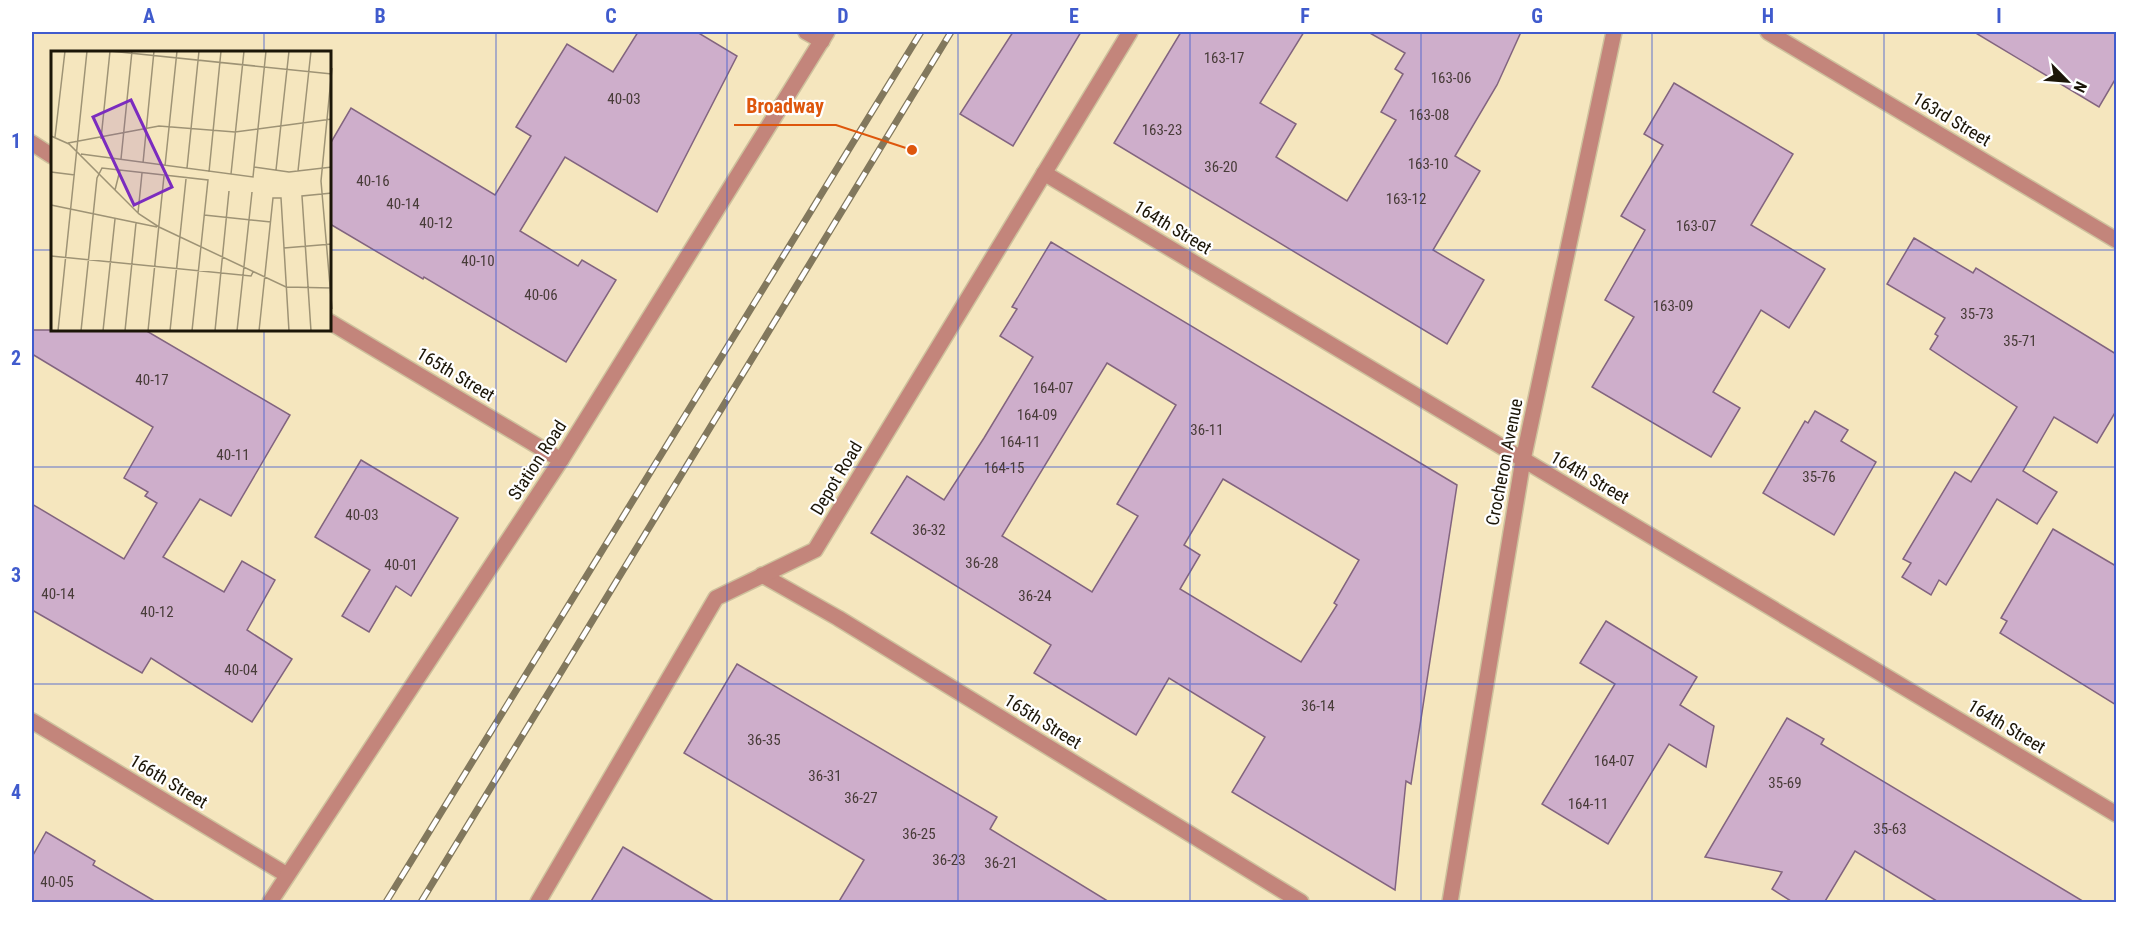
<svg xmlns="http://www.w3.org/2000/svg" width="2148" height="934" font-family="'Roboto Condensed',sans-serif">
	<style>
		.building { fill: #ceaecb; stroke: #82647f; stroke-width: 1.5; fill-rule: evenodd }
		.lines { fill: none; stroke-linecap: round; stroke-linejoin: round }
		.minor-casing { stroke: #cec19d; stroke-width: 18 }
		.minor { stroke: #c3857b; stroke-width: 15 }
		.rail-casing { stroke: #82785d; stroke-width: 7 }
		.rail { stroke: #fff; stroke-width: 4.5; stroke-dasharray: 14; stroke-linecap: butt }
		.grid { fill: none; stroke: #405bcd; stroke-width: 1.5; stroke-opacity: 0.55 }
		.labels { text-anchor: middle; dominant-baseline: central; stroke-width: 4.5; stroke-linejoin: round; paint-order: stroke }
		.number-label { font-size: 15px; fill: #483c39 }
		.street-label { font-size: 18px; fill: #1c1608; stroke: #fff }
		.inset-road { fill: none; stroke: #9e9375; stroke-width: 1.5 }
		.view { fill: #7b2cbf; fill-opacity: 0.15; stroke: #7b2cbf; stroke-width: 3 }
		.inset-edge { fill: none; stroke: #1c1608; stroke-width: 3 }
		.leader { fill: none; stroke: #de560c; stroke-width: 2 }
		.callout-dot { fill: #de560c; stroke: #fff; stroke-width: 2 }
		.callout-label { font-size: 20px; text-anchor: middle; font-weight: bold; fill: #de560c; stroke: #fff; stroke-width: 4.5; stroke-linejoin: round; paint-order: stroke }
		.neatline { fill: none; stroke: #405bcd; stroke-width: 2 }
		.grid-label { font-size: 20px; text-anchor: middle; font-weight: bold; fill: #405bcd }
	</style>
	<rect width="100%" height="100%" fill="#f5e6be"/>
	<g class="building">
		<polygon points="638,32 697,32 737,56 657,212 565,157 520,231 578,266 582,260 616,280 566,362 424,277 423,279 330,224 330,144 351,108 495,195 531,136 516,127 567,44 613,72"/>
		<polygon points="1013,32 1081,32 1013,146 960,114"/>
		<polygon points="1181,32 1304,32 1260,103 1296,124 1276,157 1347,201 1396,120 1381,112 1403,74 1395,69 1405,53 1368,32 1521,32 1497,85 1455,156 1480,171 1433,250 1484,280 1447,344 1114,143"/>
		<polygon points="1974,32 2116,32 2116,78 2099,107"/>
		<polygon points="1674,83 1793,154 1751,225 1825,269 1789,328 1761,310 1713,392 1740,408 1711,457 1592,387 1634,317 1605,300 1645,230 1621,216 1663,145 1644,134"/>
		<polygon points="1914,238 1973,273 1976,268 2116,354 2116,411 2097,443 2054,417 2023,471 2057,492 2037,524 1997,499 1946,585 1939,580 1931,595 1902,577 1911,563 1903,559 1955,472 1971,482 2017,407 1930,349 1938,336 1935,334 1945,318 1887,284"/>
		<path d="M1051,242L1457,485L1411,784L1406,781L1395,890L1232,792L1265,737L1169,678L1136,735L1034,673L1051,645L871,533L907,476L944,500L984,438L1033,357L1000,336L1017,309L1012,307ZM1107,363L1176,405L1117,504L1138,516L1092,592L1002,536ZM1223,479L1359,560L1334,603L1337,605L1301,662L1180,589L1200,555L1184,545Z"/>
		<polygon points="32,330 145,330 290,415 231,516 200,499 163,557 224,592 242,561 275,580 247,630 292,659 252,722 151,658 142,673 32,610 32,504 124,559 157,503 145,496 148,492 124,478 153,427 32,354"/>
		<polygon points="1815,411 1848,430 1841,441 1876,462 1834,535 1763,493 1805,421 1808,423"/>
		<polygon points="361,460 458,518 411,596 396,586 369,632 342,616 370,570 315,537"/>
		<polygon points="2053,529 2116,566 2116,705 2000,633 2007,621 2001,618"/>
		<polygon points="1606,621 1697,677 1680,705 1714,726 1706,767 1669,744 1608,844 1542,804 1615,684 1580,663"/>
		<polygon points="737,664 997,817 990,829 1111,903 838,903 864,860 684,753"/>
		<polygon points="1787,718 1824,739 1821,744 2086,903 1940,903 1855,851 1824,903 1794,903 1772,889 1782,872 1705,857"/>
		<polygon points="46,832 95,861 93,865 158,903 32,903 32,857"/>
		<polygon points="623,847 660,869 717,903 590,903"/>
	</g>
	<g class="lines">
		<g class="minor-casing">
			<g id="minor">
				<polyline points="806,32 822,41"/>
				<polyline points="1768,32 2116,240"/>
				<polyline points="32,143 52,156"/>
				<polyline points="1044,173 2116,814"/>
				<polyline points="330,322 561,460"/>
				<polyline points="762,575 838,618 1301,902"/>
				<polyline points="32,721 287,875"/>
				<polyline points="270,902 561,460 827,32"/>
				<polyline points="538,902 716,598 815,550 1130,32"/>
				<polyline points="1450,902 1523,460 1614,32"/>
			</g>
		</g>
		<use href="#minor" class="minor"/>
		<g class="rail-casing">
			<g id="rail">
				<polyline points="386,902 921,32"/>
				<polyline points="421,902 951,32"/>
			</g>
		</g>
		<use href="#rail" class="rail"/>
	</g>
	<path class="grid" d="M264,32V52M496,32V902M727,32V902M958,32V902M1190,32V902M1421,32V902M1652,32V902M1884,32V902M32,250H52M330,250H2116M264,330V902M32,467H2116M32,684H2116"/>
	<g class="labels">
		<g class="number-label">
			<text x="1224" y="58">163-17</text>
			<text x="1451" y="78">163-06</text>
			<text x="624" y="99">40-03</text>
			<text x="1429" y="115">163-08</text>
			<text x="1162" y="130">163-23</text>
			<text x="1428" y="164">163-10</text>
			<text x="1221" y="167">36-20</text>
			<text x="373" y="181">40-16</text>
			<text x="1406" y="199">163-12</text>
			<text x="403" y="204">40-14</text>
			<text x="436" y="223">40-12</text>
			<text x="1696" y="226">163-07</text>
			<text x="478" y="261">40-10</text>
			<text x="541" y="295">40-06</text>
			<text x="1673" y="306">163-09</text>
			<text x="1977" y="314">35-73</text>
			<text x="2020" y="341">35-71</text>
			<text x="152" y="380">40-17</text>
			<text x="1053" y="388">164-07</text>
			<text x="1037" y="415">164-09</text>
			<text x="1207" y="430">36-11</text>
			<text x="1020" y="442">164-11</text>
			<text x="233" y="455">40-11</text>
			<text x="1004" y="468">164-15</text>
			<text x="1819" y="477">35-76</text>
			<text x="362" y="515">40-03</text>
			<text x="929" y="530">36-32</text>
			<text x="982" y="563">36-28</text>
			<text x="401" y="565">40-01</text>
			<text x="58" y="594">40-14</text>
			<text x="1035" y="596">36-24</text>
			<text x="157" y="612">40-12</text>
			<text x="241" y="670">40-04</text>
			<text x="1318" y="706">36-14</text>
			<text x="764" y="740">36-35</text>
			<text x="1614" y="761">164-07</text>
			<text x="825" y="776">36-31</text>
			<text x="1785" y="783">35-69</text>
			<text x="861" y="798">36-27</text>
			<text x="1588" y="804">164-11</text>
			<text x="1890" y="829">35-63</text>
			<text x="919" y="834">36-25</text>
			<text x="949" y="860">36-23</text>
			<text x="1001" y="863">36-21</text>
			<text x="57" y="882">40-05</text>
		</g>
		<g class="street-label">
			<text transform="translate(1952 119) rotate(31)">163rd Street</text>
			<text transform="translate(1173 227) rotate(31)">164th Street</text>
			<text transform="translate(456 374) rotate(31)">165th Street</text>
			<text transform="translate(537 460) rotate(-57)">Station Road</text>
			<text transform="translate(1504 462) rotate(-79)">Crocheron Avenue</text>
			<text transform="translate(1590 477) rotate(30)">164th Street</text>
			<text transform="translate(836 478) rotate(-59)">Depot Road</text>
			<text transform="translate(1043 721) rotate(32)">165th Street</text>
			<text transform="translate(2007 726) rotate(31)">164th Street</text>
			<text transform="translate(169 781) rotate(31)">166th Street</text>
		</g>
	</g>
	<g transform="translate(51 51)">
		<rect width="280" height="280" fill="#f5e6be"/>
		<path class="inset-road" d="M59,0L281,23M281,17L270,130L281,258M0,85L18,93L88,163L108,176L235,236L281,237M4,86L14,0M50,88L59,0M17,92L108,75L184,81L281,68M30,103L202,126L215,0M70,108L81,0M92,112L103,0M114,115L126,0M203,116L238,121L281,116M136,117L148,0M225,119L238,0M247,120L260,0M0,121L24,124M158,121L170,0M180,123L193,0M64,139L69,119M0,154L106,176M87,162L91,122M153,164L220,171M233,197L281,193M0,205L200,225L202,221M7,280L36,0M30,280L46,127L51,117L157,129L141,280M52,280L64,168M74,280L85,172M97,280L113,125M119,280L135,128M164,280L178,140M186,280L201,141M208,280L222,147H230L238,280M260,280L251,145L281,142"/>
		<path class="view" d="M80,49L121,136L83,154L42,66Z"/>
		<rect width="280" height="280" class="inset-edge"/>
	</g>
	<path class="leader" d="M912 150L836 125H734"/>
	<circle class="callout-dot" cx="912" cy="150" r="6"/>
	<g class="callout-label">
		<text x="785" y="113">Broadway</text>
	</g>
	<rect width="2148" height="934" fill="none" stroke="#ffffff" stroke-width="66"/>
	<g transform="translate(2067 81) rotate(115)" stroke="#ffffff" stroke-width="4.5" paint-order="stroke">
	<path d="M0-4.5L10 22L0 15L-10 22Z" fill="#1c1608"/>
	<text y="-9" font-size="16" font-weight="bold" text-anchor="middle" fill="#1c1608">N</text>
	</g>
	<rect x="33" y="33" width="2082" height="868" class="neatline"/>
	<g class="grid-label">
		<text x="149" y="23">A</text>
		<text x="380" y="23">B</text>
		<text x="611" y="23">C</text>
		<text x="843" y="23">D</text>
		<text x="1074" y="23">E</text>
		<text x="1305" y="23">F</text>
		<text x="1537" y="23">G</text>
		<text x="1768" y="23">H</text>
		<text x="1999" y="23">I</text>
		<text x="16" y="148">1</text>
		<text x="16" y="365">2</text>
		<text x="16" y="582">3</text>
		<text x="16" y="799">4</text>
	</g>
</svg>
